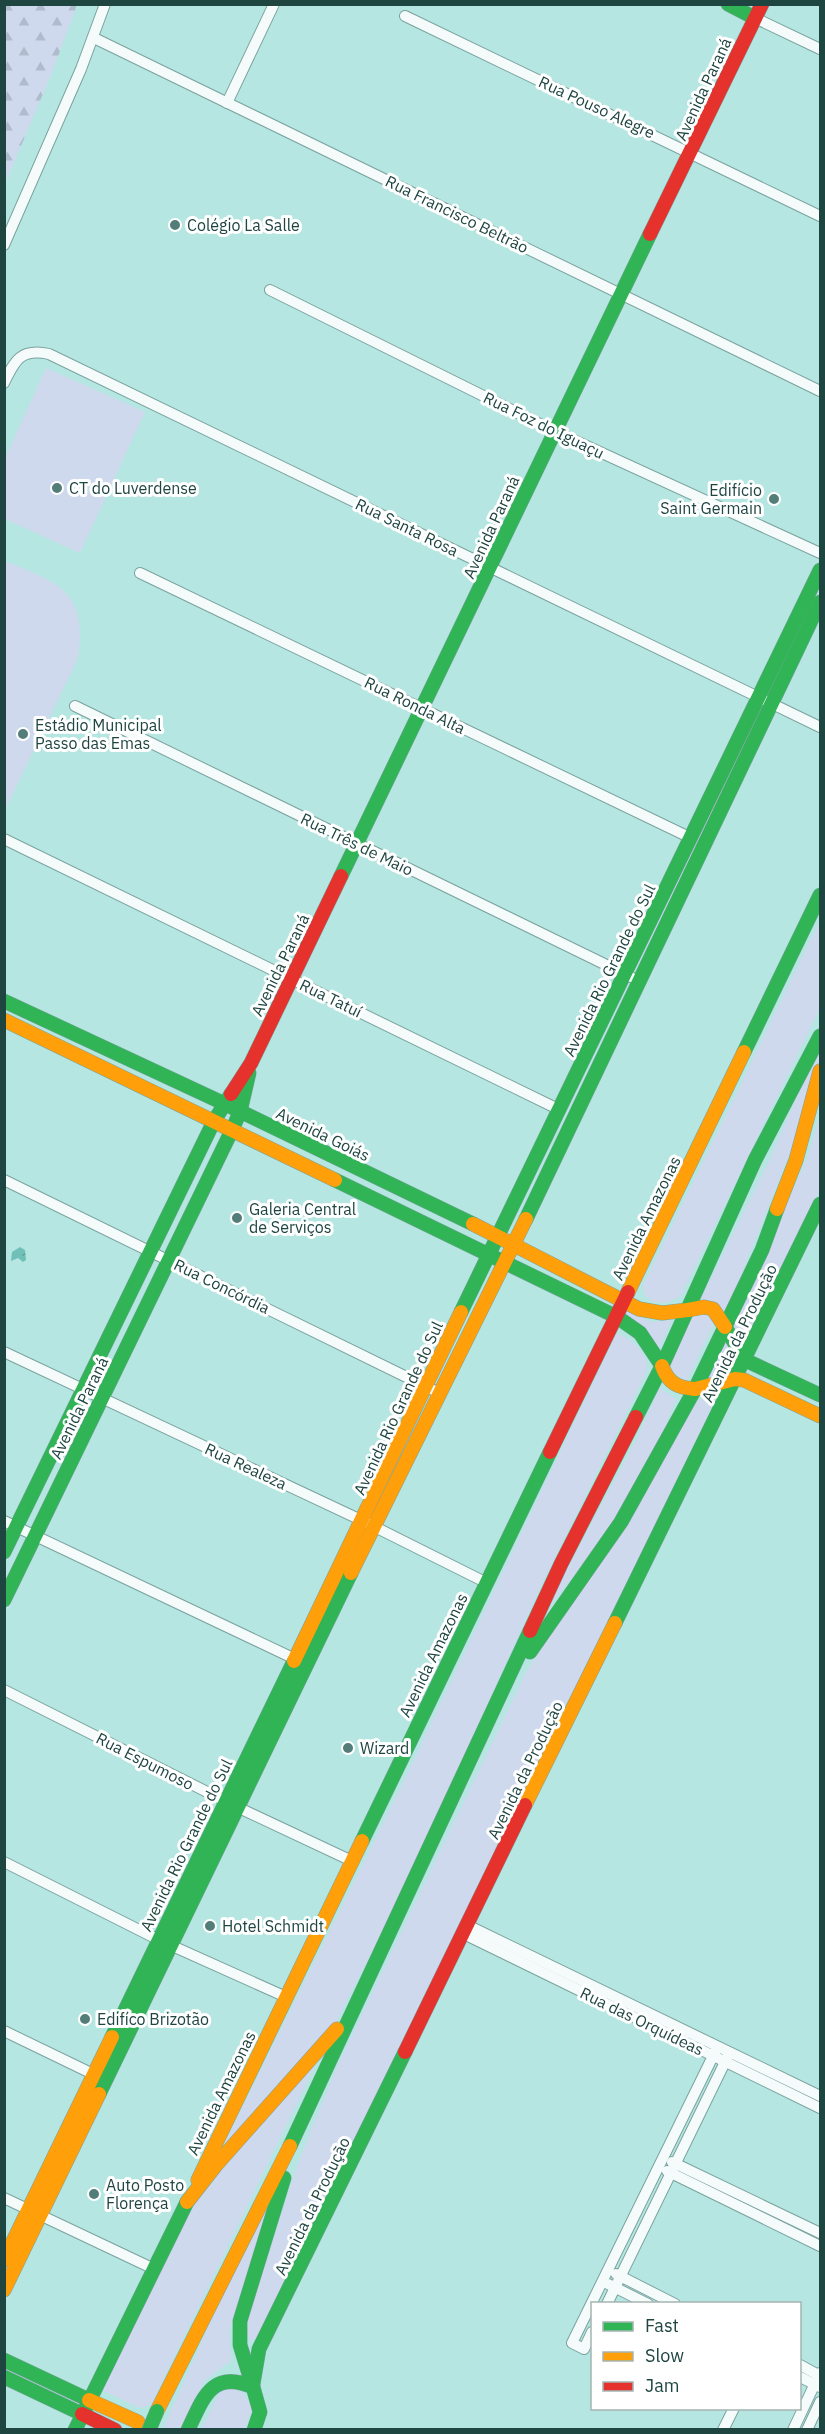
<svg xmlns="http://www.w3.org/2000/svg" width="825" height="2434" font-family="'IBM Plex Sans',sans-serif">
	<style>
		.green { fill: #ced9ee }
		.forest { fill: url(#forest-firs) }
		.water { fill: url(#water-ripples) }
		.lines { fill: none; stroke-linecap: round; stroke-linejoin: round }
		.street-casing { stroke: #7aa39f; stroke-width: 12 }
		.fast-casing { stroke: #7aa39f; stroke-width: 15 }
		.slow-casing { stroke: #7aa39f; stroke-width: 15 }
		.jam-casing { stroke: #7aa39f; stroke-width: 15 }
		.street { stroke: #f4fbfa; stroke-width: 10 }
		.fast { stroke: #30b455; stroke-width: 14 }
		.slow { stroke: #ff9f0a; stroke-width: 14 }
		.jam { stroke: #e5322d; stroke-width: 14 }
		.fast-bridge-casing { stroke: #7aa39f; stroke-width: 15; stroke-linecap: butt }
		.fast-bridge { stroke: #30b455; stroke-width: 14 }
		.poi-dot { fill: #537d78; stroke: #fff; stroke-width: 2 }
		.labels { text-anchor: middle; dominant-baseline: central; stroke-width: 6; stroke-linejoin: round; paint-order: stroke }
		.street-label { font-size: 16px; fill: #1e4540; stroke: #fff }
		.poi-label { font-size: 16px; fill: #1e4540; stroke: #fff; text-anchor: start }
	</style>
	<defs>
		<pattern id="forest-firs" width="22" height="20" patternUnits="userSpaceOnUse" patternTransform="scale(1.5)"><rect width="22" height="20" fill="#ced9ee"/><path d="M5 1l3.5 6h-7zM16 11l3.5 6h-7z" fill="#b0bccd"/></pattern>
		<pattern id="water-ripples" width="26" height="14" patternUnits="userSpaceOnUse" patternTransform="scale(1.5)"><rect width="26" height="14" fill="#70c0b8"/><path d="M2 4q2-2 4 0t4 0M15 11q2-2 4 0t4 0" fill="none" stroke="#5b9e97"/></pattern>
	</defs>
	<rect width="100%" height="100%" fill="#b5e6e1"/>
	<g class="green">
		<polygon points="46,368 145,412 80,553 5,519 5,458"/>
		<path d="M5,561C58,583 88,590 78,658L5,810Z"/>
		<polygon points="820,921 820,1008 680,1297 666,1303 652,1302 644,1294 643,1285"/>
		<polygon points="819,1046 820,1054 805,1115 725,1315 699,1303 770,1159"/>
		<polygon points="820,1114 820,1189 747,1345 741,1343 732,1326 808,1156"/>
		<polygon points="627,1311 652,1322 672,1320 659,1348 623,1318"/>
		<polygon points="702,1311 715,1320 687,1381 667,1369 691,1314"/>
		<path d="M616,1334C628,1335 646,1352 647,1365C647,1369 646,1372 645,1375L538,1592L404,1889L343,2008L151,2405L139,2408L102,2390L403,1783Z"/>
		<path d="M726,1335C732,1348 738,1356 732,1369L704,1381Z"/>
		<polygon points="660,1388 676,1399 661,1437 606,1535 543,1614 635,1442"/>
		<polygon points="713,1396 716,1398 511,1824 258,2336 251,2342 248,2336 248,2319 299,2160 338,2065 525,1674 695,1401"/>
		<polygon points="286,2150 229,2331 231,2361 204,2381 181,2427 169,2430 164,2427"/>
		<polygon points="233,2389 242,2392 252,2408 245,2429 201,2430 219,2393 223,2390"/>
	</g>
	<polygon class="forest" points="5,4 77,5 53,70 5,184"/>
	<polygon class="water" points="20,1247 25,1250 26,1260 23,1262 18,1258 11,1261 12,1252"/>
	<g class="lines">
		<g class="street-casing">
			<g id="street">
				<polyline points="405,16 820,216"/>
				<polyline points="755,18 820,49"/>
				<polyline points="94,38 820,391"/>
				<polyline points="227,103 274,4"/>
				<polyline points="4,245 81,69 105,4"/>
				<polyline points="270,290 554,431 820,553"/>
				<path d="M4,383C15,360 21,348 49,354L820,727"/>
				<polyline points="140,573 691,838"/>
				<polyline points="75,706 631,977"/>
				<polyline points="4,839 560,1110"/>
				<polyline points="4,1180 433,1390"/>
				<polyline points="4,1352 363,1521 487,1583"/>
				<polyline points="4,1521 295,1659"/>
				<polyline points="4,1690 237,1807 352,1861"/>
				<polyline points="4,1862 159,1940 286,1997"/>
				<polyline points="467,1925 820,2096"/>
				<polyline points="464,1934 820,2108"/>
				<polyline points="4,2031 95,2075"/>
				<polyline points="672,2162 820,2233"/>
				<polyline points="667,2171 820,2246"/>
				<polyline points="4,2198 154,2269"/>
				<polyline points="616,2274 675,2304"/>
				<polyline points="608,2284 648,2304"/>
				<polyline points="607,2304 728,2056"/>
				<polyline points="592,2332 584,2349 572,2343 716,2050"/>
				<polyline points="800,2365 820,2376"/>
				<polyline points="800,2377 820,2387"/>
				<polyline points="723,2430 734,2408"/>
				<polyline points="793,2430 820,2373"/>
				<polyline points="807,2430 820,2402"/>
			</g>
		</g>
		<g class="fast-casing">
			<g id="fast">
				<polyline points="728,4 755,18"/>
				<polyline points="341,876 650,234"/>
				<polyline points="4,1001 223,1103 473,1224"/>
				<polyline points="744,1052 820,895"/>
				<polyline points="335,1180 617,1317 640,1333 662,1366"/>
				<polyline points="526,1219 820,602"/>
				<polyline points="461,1312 820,570"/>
				<polyline points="725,1327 745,1360 820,1395"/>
				<polyline points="636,1417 662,1366 755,1160 820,1036"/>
				<polyline points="4,1552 214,1121 231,1094"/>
				<polyline points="4,1600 232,1130 240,1112 249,1073"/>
				<polyline points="615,1623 820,1204"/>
				<polyline points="530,1652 621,1522 695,1389 762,1250 777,1209"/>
				<polyline points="362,1841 550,1452"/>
				<polyline points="112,2037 294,1661"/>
				<polyline points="99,2094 351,1573"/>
				<polyline points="290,2146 530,1631"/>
				<polyline points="4,2360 89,2400"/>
				<polyline points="4,2377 82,2414"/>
				<polyline points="253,2384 259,2349 405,2052"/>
				<polyline points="253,2387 240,2345 240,2321 284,2178"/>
				<polyline points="75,2430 187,2202"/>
				<path d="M188,2430C203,2398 212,2369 253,2387L260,2412L254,2430"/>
			</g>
		</g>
		<g class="slow-casing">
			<g id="slow">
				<polyline points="4,1020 335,1180"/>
				<polyline points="777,1209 796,1160 820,1071"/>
				<polyline points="473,1224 639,1309 662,1313 688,1310"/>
				<polyline points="628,1292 744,1052"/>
				<polyline points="688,1310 704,1307 713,1309 725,1327"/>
				<path d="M662,1366C668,1383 678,1388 695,1389"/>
				<polyline points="695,1389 735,1379 744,1380 820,1416"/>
				<polyline points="351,1573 526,1219"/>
				<polyline points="294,1661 461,1312"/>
				<polyline points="525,1805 615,1623"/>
				<polyline points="198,2180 362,1841"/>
				<polyline points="187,2202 216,2165 337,2029"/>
				<polyline points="4,2260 112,2037"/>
				<polyline points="4,2290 99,2094"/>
				<polyline points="89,2400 138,2422"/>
				<polyline points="157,2411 290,2146"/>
			</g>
		</g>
		<g class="jam-casing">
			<g id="jam">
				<polyline points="650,234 762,4"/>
				<polyline points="231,1094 251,1063 341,876"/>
				<polyline points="550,1452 628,1292"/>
				<polyline points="530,1631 561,1564 636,1417"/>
				<polyline points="405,2052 525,1805"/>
				<polyline points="82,2414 115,2430"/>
			</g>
		</g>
		<use href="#street" class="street"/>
		<use href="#fast" class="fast"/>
		<use href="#slow" class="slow"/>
		<use href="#jam" class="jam"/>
		<g class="fast-bridge-casing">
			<polyline id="fast-bridge" points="149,2430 157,2411"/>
		</g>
		<use href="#fast-bridge" class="fast-bridge"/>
	</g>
	<g class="poi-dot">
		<circle cx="175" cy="225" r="6"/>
		<circle cx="57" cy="488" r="6"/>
		<circle cx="774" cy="499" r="6"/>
		<circle cx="23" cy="734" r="6"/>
		<circle cx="237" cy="1218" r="6"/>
		<circle cx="348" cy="1748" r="6"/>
		<circle cx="210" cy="1926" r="6"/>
		<circle cx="85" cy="2019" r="6"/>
		<circle cx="94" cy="2194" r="6"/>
	</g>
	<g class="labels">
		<g class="street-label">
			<text transform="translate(703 89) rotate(-65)">Avenida Paraná</text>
			<text transform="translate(597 107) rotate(25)">Rua Pouso Alegre</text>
			<text transform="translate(457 214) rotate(26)">Rua Francisco Beltrão</text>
			<text transform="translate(544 425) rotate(26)">Rua Foz do Iguaçu</text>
			<text transform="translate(407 527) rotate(26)">Rua Santa Rosa</text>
			<text transform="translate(491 527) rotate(-65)">Avenida Paraná</text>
			<text transform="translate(415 705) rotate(26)">Rua Ronda Alta</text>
			<text transform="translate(357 844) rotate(26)">Rua Três de Maio</text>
			<text transform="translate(280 965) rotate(-64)">Avenida Paraná</text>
			<text transform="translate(609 970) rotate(-64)">Avenida Rio Grande do Sul</text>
			<text transform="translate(331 998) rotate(26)">Rua Tatuí</text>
			<text transform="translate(323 1134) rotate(26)">Avenida Goiás</text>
			<text transform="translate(646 1218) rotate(-64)">Avenida Amazonas</text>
			<text transform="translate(222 1286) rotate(26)">Rua Concórdia</text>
			<text transform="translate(739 1333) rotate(-64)">Avenida da Produção</text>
			<text transform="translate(79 1408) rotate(-64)">Avenida Paraná</text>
			<text transform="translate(398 1408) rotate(-65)">Avenida Rio Grande do Sul</text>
			<text transform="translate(246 1466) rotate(25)">Rua Realeza</text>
			<text transform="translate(433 1655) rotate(-64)">Avenida Amazonas</text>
			<text transform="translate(145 1761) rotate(27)">Rua Espumoso</text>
			<text transform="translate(525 1770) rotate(-64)">Avenida da Produção</text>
			<text transform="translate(186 1845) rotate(-64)">Avenida Rio Grande do Sul</text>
			<text transform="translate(642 2021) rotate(26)">Rua das Orquídeas</text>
			<text transform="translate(221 2093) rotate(-64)">Avenida Amazonas</text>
			<text transform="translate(312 2206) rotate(-64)">Avenida da Produção</text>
		</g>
		<g class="poi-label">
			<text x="187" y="225">Colégio La Salle</text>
			<text x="69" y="488">CT do Luverdense</text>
			<text x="762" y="490" text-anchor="end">Edifício<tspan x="762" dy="18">Saint Germain</tspan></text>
			<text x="35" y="725">Estádio Municipal<tspan x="35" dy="18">Passo das Emas</tspan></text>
			<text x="249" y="1209">Galeria Central<tspan x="249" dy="18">de Serviços</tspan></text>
			<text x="360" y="1748">Wizard</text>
			<text x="222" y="1926">Hotel Schmidt</text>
			<text x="97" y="2019">Edifíco Brizotão</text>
			<text x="106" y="2185">Auto Posto<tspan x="106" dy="18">Florença</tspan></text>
		</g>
	</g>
	<rect width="825" height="2434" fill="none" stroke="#1e4540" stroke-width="12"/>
	<rect x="591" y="2302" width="210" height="108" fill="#ffffff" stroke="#a5b5b3" stroke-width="1.5"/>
	<rect x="603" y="2322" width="30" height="9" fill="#30b455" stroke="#a5b5b3" stroke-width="1.5"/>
	<text x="645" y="2332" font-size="18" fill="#1e4540">Fast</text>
	<rect x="603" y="2352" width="30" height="9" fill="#ff9f0a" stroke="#a5b5b3" stroke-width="1.5"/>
	<text x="645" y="2362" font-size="18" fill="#1e4540">Slow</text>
	<rect x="603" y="2382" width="30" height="9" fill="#e5322d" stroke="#a5b5b3" stroke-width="1.5"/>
	<text x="645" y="2392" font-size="18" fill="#1e4540">Jam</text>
</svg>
